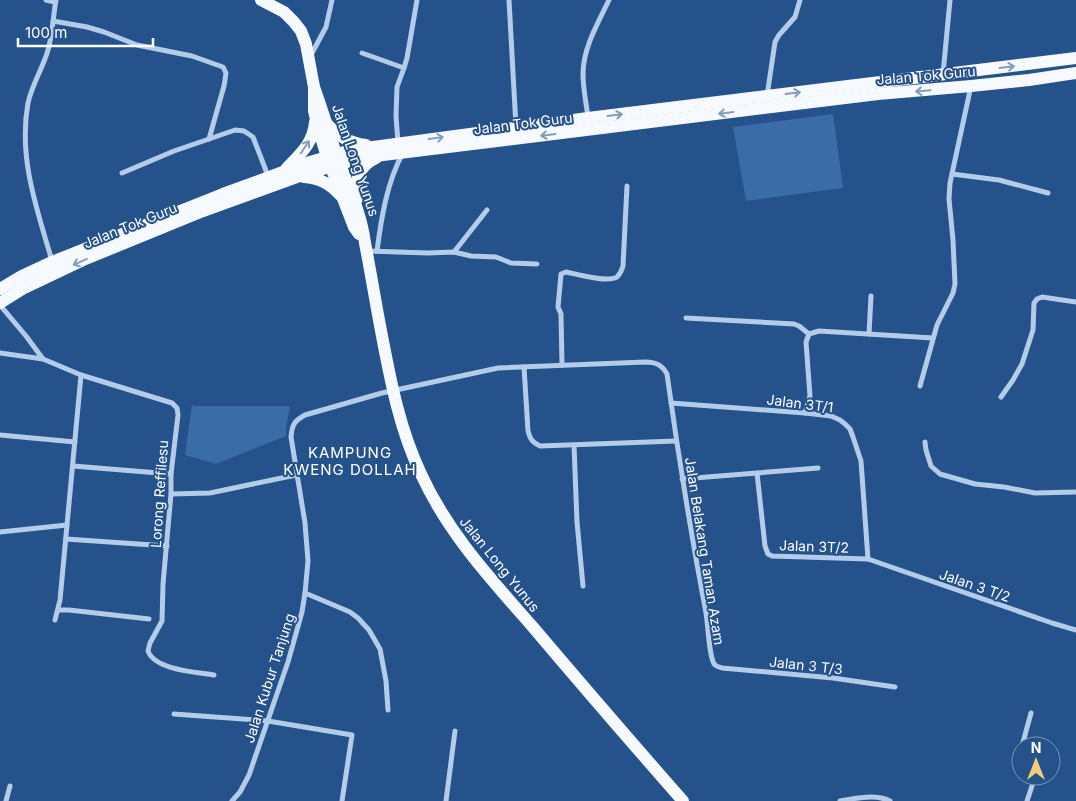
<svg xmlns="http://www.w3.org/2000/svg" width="1076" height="801" font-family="Inter,sans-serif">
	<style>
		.green { fill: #3a6ca7 }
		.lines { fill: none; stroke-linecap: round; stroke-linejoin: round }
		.minor { stroke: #b3ccea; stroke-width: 5 }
		.primary { stroke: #f6f9fe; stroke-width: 12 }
		.oneway { stroke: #839dbe }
		.labels { text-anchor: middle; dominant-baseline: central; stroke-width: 4; stroke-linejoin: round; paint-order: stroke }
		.street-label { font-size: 14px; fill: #fff; stroke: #25528a }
		.neighbourhood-label { font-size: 15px; letter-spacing: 1px; fill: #fff; stroke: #25528a }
	</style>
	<rect width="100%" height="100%" fill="#25528a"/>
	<g class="green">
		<polygon points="833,114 843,188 746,201 733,127"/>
		<polygon points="192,405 195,406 290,406 286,428 286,436 216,464 185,455"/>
	</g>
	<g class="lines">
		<g class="minor">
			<polyline points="46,0 55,2"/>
			<polyline points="509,0 516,127"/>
			<polyline points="53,21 87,27 104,32 137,45 192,56 223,67 226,73 224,86 209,139"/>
			<polyline points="362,53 404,68 407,58 417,0"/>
			<polyline points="311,55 326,27 332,0"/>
			<polyline points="943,74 950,0"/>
			<polyline points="767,96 775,42 779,35 795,17 800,0"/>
			<path d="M588,117C586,103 583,88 583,74C583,48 598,23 609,0"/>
			<polyline points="398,143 396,116 397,87 404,68"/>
			<polyline points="122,173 174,151 209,139 235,130 244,131 253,137 268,176"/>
			<polyline points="952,174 999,180 1048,193"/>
			<polyline points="367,251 428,253 454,252 471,256 496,257 511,263 537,264"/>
			<path d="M377,251C381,220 387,181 403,153"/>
			<polyline points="454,252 487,210"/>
			<path d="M52,261C37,209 18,158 28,103C32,84 43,68 48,50C53,33 53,16 56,0"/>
			<path d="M0,305L26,336L43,359L81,375L172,403L177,408L178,415L171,474V494L163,584L162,621L150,643L148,651C155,670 196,672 214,675"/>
			<polyline points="686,318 794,324 799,326 809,334"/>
			<polyline points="869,334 871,296"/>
			<polyline points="0,353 43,359"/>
			<path d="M562,365L561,314L558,307L561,274L566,272C577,274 608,283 617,277C620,274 622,270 623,266L627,186"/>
			<path d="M524,367L528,431C530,439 532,442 540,446L676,441"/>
			<polyline points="920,386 937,325 953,293 955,284 953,240 949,199 950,183 971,86"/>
			<polyline points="1001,397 1013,380 1022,364 1033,330 1034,303 1037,299 1042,297 1076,302"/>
			<polyline points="671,403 805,413 831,416 840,420 845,424 850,429 853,437 861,461 868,559"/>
			<polyline points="805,413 810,396 806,342 809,334 819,331 933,338"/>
			<polyline points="0,435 75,442"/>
			<polyline points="925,442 926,450 931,466 940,474 975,484 1004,487 1035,493 1076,492"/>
			<polyline points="574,445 577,522 583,586"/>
			<polyline points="73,466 171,474"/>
			<polyline points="757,473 818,468"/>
			<polyline points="682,479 757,473 765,546 768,554 772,556 868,559 1052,623 1076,630"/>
			<polyline points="171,494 210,493 296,475"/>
			<polyline points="0,532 67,525"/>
			<polyline points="66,539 167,546"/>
			<polyline points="305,593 350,612 358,618 369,630 380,649 386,681 388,710"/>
			<polyline points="58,610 69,610 149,619"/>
			<polyline points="55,620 60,600 81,375"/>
			<polyline points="174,714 268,721 352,735 342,801"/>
			<polyline points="1022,746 1031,713"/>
			<polyline points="1021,750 1020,755 1021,757"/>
			<polyline points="6,801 10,786"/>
			<path d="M232,801L240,792L249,775L288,662L302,612L305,593L308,561L305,523L291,437C292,425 294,421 305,415L382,393L498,368L645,362C656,362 662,365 667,374C678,454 691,534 706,613C708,623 709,659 715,665C718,667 719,667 722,668L833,678L895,687"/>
			<polyline points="446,801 455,731"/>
			<path d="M840,801C856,798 876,794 890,801"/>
			<polyline points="1027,801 1033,783 1034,776"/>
		</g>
		<g class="primary">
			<polyline points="261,0 284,12 294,22 301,31 306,44 314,87 314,111 319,131 327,157 354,227 359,234"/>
			<path d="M314,87C322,109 329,132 336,154C347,184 361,211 365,243C371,274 376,305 382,336C391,383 400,430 421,474C448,533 490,578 532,626C582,685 632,743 683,801"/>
			<path d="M327,124C338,136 349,143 366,145"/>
			<path d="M286,169C300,154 313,144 315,122"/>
			<path d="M304,177C319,178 330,183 340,195"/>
			<path d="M357,199C355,181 358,166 376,158"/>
			<polyline points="0,289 22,276 52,262 223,194 310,162 351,150 588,118 1076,58"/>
			<polyline points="0,303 24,288 83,260 203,211 305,174 358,159 383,155 878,94 971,86 1029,80 1076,73"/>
		</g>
	</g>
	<defs><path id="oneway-shaft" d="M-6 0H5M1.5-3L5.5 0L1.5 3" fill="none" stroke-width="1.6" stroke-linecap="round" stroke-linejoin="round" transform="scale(1.25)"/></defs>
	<g class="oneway">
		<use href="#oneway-shaft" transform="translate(1007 67) rotate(-7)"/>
		<use href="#oneway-shaft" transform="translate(923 91) rotate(175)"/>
		<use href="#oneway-shaft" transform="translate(793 93) rotate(-7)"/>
		<use href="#oneway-shaft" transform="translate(726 113) rotate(173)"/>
		<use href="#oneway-shaft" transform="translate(615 115) rotate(-7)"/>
		<use href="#oneway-shaft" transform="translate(548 135) rotate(173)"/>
		<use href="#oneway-shaft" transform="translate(436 138) rotate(-8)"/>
		<use href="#oneway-shaft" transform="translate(305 147) rotate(-57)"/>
		<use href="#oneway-shaft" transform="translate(80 262) rotate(156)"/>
	</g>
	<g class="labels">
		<g class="street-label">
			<text transform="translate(926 75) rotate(-5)">Jalan Tok Guru</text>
			<text transform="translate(523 123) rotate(-7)">Jalan Tok Guru</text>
			<text transform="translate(356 160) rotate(71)">Jalan Long Yunus</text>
			<text transform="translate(130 225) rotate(-22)">Jalan Tok Guru</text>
			<text transform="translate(800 403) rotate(7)">Jalan 3T/1</text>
			<text transform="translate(159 494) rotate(-86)">Lorong Reffilesu</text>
			<text transform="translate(814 546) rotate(2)">Jalan 3T/2</text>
			<text transform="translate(705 551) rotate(81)">Jalan Belakang Taman Azam</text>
			<text transform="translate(500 564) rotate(51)">Jalan Long Yunus</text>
			<text transform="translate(975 585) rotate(19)">Jalan 3 T/2</text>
			<text transform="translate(806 665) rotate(6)">Jalan 3 T/3</text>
			<text transform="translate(269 678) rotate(-72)">Jalan Kubur Tanjung</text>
		</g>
		<g class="neighbourhood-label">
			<text x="350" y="452">KAMPUNG<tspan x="350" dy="17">KWENG DOLLAH</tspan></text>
		</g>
	</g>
	<g transform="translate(1036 761)"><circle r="24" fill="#25528a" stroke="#7c97b9"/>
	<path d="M0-4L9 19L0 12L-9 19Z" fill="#f3ce77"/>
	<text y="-8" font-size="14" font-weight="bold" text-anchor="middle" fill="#ffffff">N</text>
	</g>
	<path d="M18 38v8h135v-8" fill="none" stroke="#ffffff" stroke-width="2.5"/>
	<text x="25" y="38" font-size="15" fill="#ffffff" stroke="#25528a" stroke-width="4" paint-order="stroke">100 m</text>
</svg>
